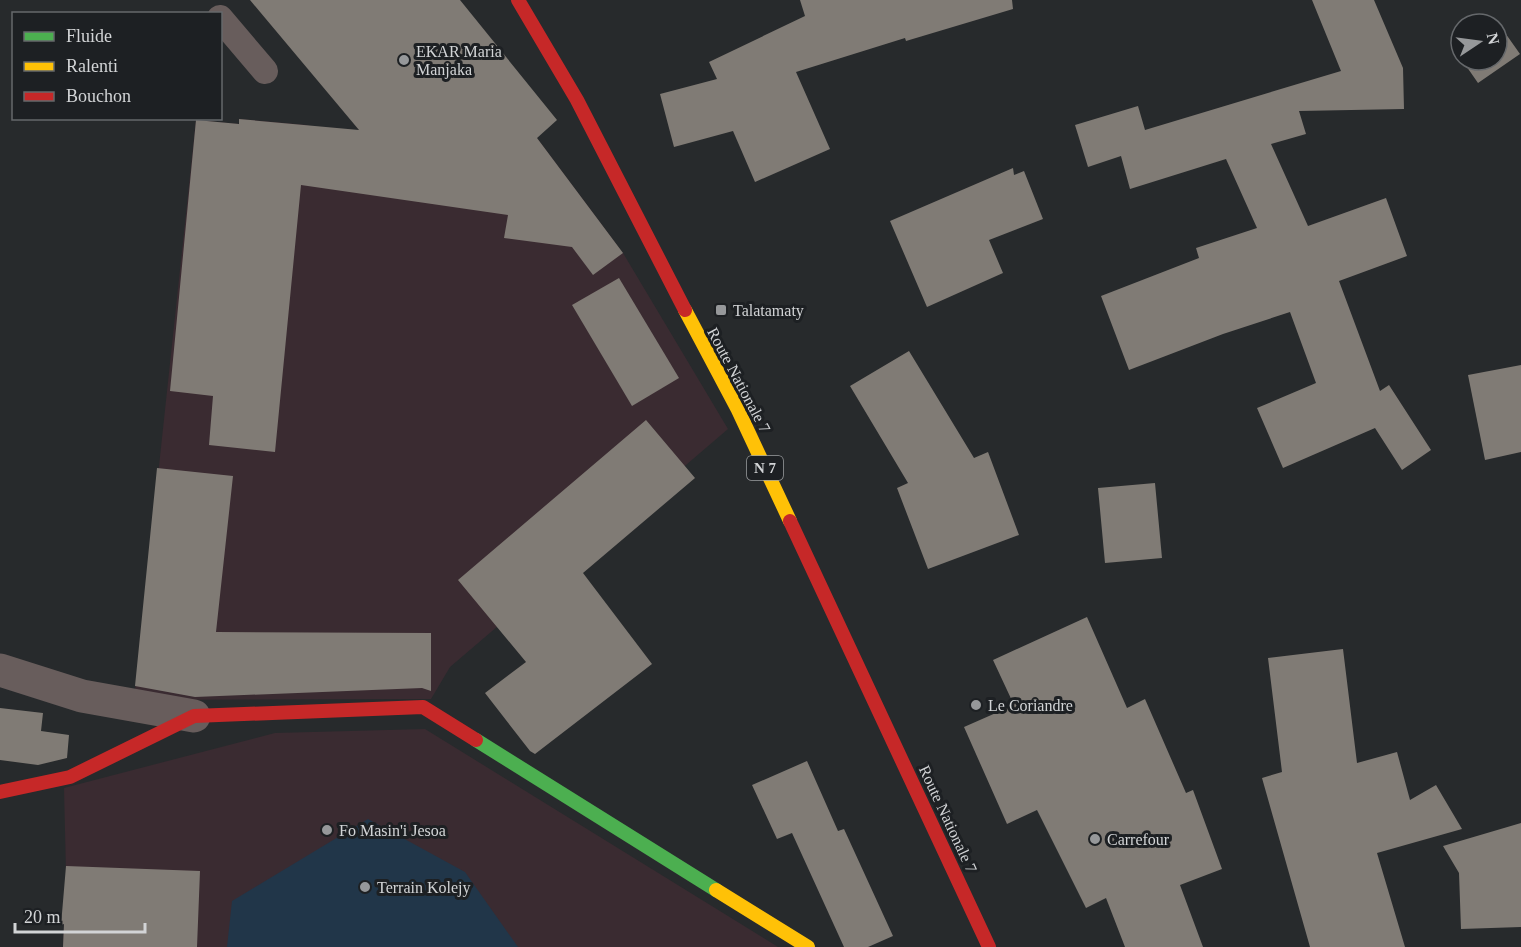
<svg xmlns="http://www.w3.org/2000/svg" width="1521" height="947" font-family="Georgia,serif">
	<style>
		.education { fill: #3a2b31 }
		.green { fill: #213649 }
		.building { fill: #807b75 }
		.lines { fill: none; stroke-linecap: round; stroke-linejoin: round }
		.lane { stroke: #685d5c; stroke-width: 26 }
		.street { stroke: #685d5c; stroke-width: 33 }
		.fast { stroke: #4caf50; stroke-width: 14 }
		.slow { stroke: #ffc107; stroke-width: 14 }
		.jam { stroke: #c62828; stroke-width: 14 }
		.poi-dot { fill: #96989a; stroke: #1d2023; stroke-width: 2 }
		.labels { text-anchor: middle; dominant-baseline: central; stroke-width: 6; stroke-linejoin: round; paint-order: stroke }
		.shield { fill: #1d2023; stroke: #9c9ea0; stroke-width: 1.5 }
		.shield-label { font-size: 15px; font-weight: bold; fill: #d2d4d6 }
		.poi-label { font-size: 16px; fill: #d2d4d6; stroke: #1d2023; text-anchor: start }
		.street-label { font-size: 16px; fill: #d2d4d6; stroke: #1d2023 }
	</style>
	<rect width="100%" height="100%" fill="#272a2c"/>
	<g class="education">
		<polygon points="239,119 307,125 334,134 537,138 623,253 728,429 450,667 431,699 134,700 196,120 239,124"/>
		<polygon points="425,729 778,947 63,947 66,873 64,788 275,733"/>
	</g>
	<polygon class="green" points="368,819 465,872 518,947 227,947 232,901"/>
	<g class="building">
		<polygon points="250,0 460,0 557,120 537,138 623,253 593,275 572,247 504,238 508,215 301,185 275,452 209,445 213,396 170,391 196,120 239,124 239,119 359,130"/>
		<polygon points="800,0 1012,0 1013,9 906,41 905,38 796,72 830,149 755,182 733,131 674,147 660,94 717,79 709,62 805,16"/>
		<polygon points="1312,0 1374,0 1403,68 1404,109 1299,111 1306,134 1271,144 1308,226 1386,198 1407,256 1339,281 1380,391 1389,385 1431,450 1402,470 1375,428 1283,468 1257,408 1316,383 1290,312 1223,334 1129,370 1101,296 1199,258 1196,248 1257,228 1226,159 1130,189 1121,156 1088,167 1075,125 1138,106 1145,130 1341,71"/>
		<polygon points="1496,20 1520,54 1478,83 1462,60 1497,60 1497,24 1491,24"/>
		<polygon points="1013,168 1014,175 1024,171 1043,219 989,240 1003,273 927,307 890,221"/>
		<polygon points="619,278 679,378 632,406 572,305"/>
		<polygon points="909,351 974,458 988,452 1019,535 928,569 897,488 908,483 850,386"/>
		<polygon points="1521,365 1521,452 1485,460 1468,375"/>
		<polygon points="646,420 695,478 583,573 652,664 535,754 530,751 485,693 526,662 458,580"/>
		<polygon points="157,468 233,476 216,632 431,633 431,691 422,688 195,697 135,686"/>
		<polygon points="1155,483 1162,558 1105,563 1098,488"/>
		<polygon points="1087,617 1127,708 1145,699 1186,793 1193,790 1222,869 1180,885 1203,947 1125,947 1106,898 1086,908 1037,810 1007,824 964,727 1014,705 993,660"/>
		<polygon points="1343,649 1357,763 1397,752 1410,800 1436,785 1462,829 1377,853 1405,947 1310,947 1262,778 1282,772 1268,658"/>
		<polygon points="0,708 43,713 41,731 69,735 67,758 38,765 0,760"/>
		<polygon points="807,761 838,831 844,829 893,936 868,947 844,947 792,833 777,839 752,785"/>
		<polygon points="1521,823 1521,927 1461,929 1459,873 1443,846"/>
		<polygon points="66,866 200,871 197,947 63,947 64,924 61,925"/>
	</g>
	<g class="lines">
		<polyline class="lane" points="220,18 265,71"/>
		<polyline class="street" points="0,670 82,696 194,716"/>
		<polyline class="fast" points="476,740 716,890"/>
		<g class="slow">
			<polyline points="685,310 738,410 790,521"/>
			<polyline points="716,890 808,947"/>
		</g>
		<g class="jam">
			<polyline points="518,0 577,100 685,310"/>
			<polyline points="790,521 989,947"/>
			<polyline points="0,792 70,777 194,716 423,707 476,740"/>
		</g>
	</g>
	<g class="poi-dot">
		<circle cx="404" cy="60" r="6"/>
		<rect x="715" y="304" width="12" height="12" rx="3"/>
		<circle cx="976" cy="705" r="6"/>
		<circle cx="327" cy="830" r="6"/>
		<circle cx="1095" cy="839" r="6"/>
		<circle cx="365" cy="887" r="6"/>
	</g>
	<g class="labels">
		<rect class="shield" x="747" y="456" width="36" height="24" rx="4.5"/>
		<g class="shield-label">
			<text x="765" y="468">N 7</text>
		</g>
		<g class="poi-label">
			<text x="416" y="51">EKAR Maria<tspan x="416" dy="18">Manjaka</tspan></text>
			<text x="733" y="310">Talatamaty</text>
			<text x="988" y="705">Le Coriandre</text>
			<text x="339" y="830">Fo Masin'i Jesoa</text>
			<text x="1107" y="839">Carrefour</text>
			<text x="377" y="887">Terrain Kolejy</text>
		</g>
		<g class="street-label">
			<text transform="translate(739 380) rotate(62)">Route Nationale 7</text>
			<text transform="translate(948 819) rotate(65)">Route Nationale 7</text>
		</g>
	</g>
	<rect x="12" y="12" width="210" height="108" fill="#1d2023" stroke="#65686b" stroke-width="1.5"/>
	<rect x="24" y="32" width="30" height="9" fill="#4caf50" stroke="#65686b" stroke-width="1.5"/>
	<text x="66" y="42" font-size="18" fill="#d2d4d6">Fluide</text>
	<rect x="24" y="62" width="30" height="9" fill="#ffc107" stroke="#65686b" stroke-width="1.5"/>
	<text x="66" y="72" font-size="18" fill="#d2d4d6">Ralenti</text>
	<rect x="24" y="92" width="30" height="9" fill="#c62828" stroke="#65686b" stroke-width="1.5"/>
	<text x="66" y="102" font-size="18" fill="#d2d4d6">Bouchon</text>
	<g transform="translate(1479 42) rotate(77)"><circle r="28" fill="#1d2023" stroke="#65686b" stroke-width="1.5"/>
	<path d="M0-4.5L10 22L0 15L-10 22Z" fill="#96989a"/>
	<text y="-9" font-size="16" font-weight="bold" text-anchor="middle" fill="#d2d4d6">N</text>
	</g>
	<path d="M15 923v9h130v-9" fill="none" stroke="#d2d4d6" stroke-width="3"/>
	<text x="24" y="923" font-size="18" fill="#d2d4d6" stroke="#1d2023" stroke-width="4.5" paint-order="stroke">20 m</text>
</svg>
